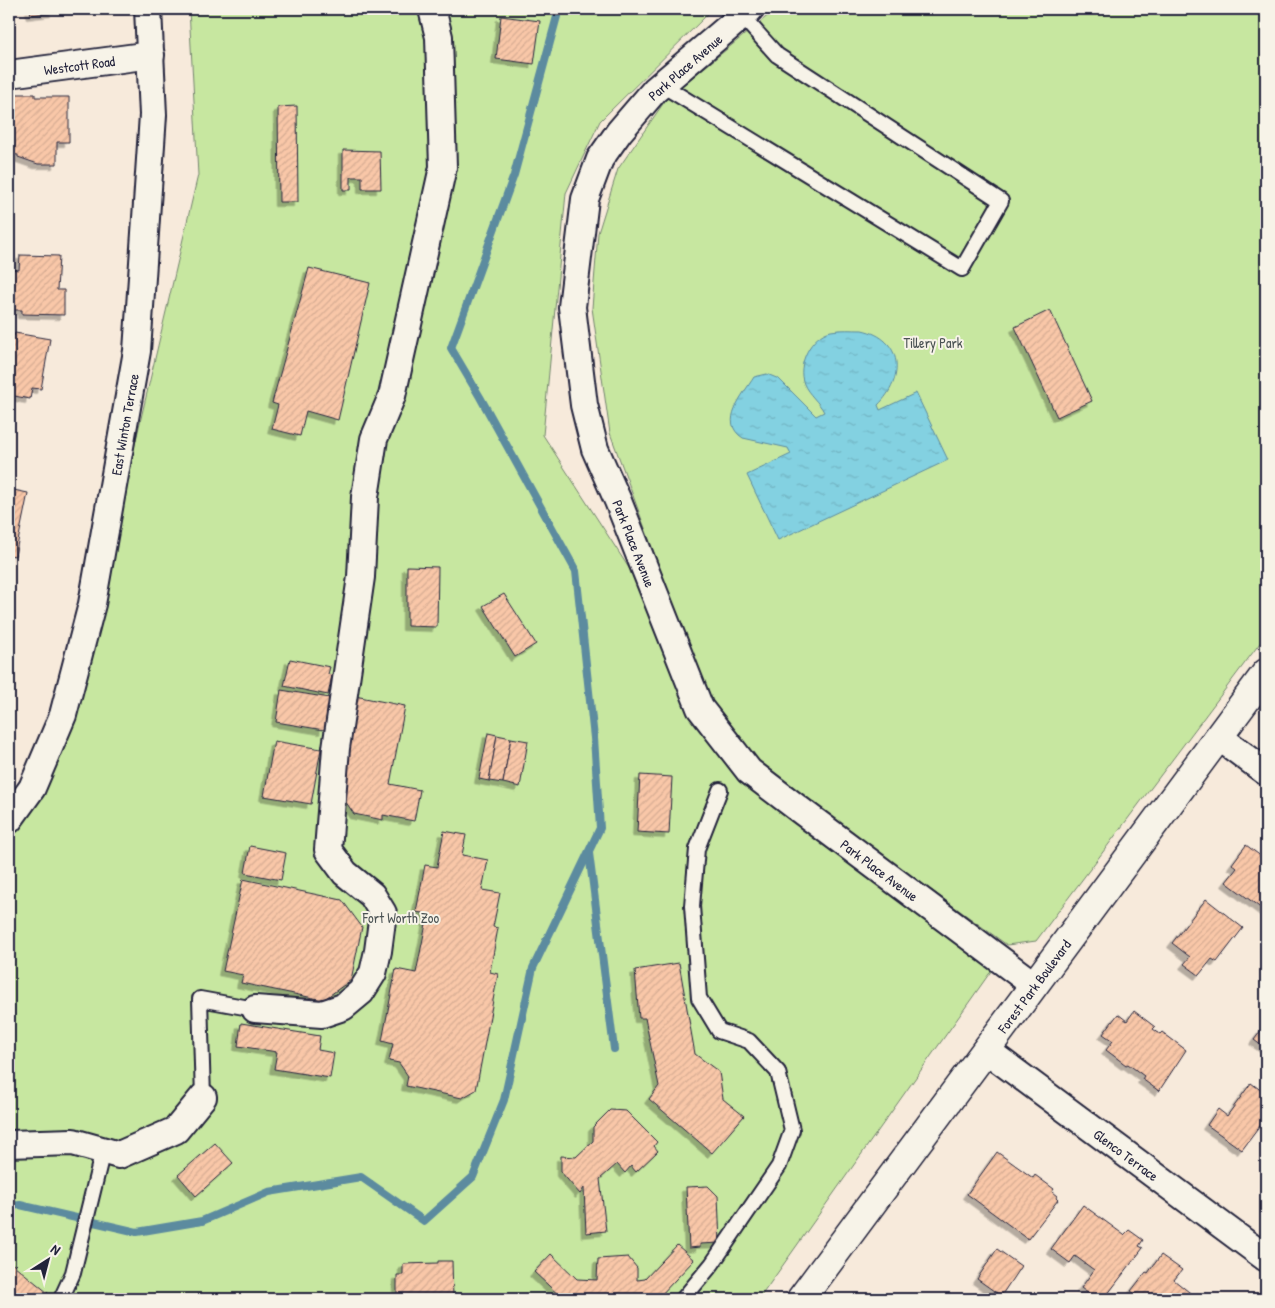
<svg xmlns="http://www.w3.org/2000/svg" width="1275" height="1308" font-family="'Patrick Hand',sans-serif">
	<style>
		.green { fill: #c7e7a0; stroke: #74846e }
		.water { fill: url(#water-ripples); stroke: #5c8b9f }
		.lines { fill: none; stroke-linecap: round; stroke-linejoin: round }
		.stream { stroke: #5c8b9f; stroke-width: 8 }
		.building { fill: url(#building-hatch); stroke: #22223b; filter: url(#shadow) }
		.lane-casing { stroke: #22223b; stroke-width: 18 }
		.street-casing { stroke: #22223b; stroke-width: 30 }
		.secondary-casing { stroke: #22223b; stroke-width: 31 }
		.lane { stroke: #f7f3e8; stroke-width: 14 }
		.street { stroke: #f7f3e8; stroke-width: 26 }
		.secondary { stroke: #f7f3e8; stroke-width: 28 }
		.labels { text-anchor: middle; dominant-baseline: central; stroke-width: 4; stroke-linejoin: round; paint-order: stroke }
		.street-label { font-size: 14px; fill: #22223b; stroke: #f7f3e8 }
		.park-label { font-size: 14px; fill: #4b5354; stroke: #f7f3e8 }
	</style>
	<defs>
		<pattern id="water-ripples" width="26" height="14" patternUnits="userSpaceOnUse" patternTransform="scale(1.25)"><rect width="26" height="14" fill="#83d1e1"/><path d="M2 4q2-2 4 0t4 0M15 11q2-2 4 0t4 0" fill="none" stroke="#71b3c2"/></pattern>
		<pattern id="building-hatch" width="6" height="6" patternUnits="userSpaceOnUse" patternTransform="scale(1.25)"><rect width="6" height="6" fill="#f9c7a8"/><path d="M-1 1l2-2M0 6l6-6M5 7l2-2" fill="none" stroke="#d5ab92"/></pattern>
		<filter id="shadow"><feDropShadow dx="-4.5" dy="4.5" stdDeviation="0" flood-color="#0004"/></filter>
	</defs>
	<rect width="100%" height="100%" fill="#f7eadb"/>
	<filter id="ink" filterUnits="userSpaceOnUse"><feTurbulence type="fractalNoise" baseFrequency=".02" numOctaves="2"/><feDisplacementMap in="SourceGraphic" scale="10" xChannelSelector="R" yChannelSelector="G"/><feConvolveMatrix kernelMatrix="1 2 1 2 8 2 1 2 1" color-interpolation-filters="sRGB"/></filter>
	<g filter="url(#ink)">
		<polygon class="green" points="189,9 713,9 600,121 566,193 543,435 700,678 610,433 592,308 598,233 618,169 667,98 776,9 1266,9 1266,635 1036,941 1007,945 818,808 1006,950 759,1299 9,1299 9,831 94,619 198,175"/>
		<path class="water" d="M862,330C904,339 905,379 878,405L880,410L916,393L948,460L778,540L747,475L791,454L788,448L743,438C718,422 743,395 754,377L767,374L779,379L816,416L824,412C819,402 808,394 804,384C796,365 811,335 831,331C841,329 852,330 862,330Z"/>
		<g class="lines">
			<g class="stream">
				<polyline points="589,853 614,1049"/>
				<polyline points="9,1206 20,1205 137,1232 202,1221 269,1192 361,1177 424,1221 473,1177 504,1100 533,968 600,828 594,738 576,571 480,397 451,348 514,175 559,9"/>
			</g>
		</g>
		<g class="building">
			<polygon points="30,9 54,9 55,12 31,15"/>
			<polygon points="501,16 540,21 534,64 496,59"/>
			<polygon points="9,94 35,94 35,97 69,97 69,142 57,142 57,164 38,164 18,157 18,155 9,154"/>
			<polygon points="297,106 298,202 279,202 278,107"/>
			<polygon points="343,150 380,151 381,189 362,189 362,177 351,177 351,190 343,190"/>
			<polygon points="20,255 59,256 57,290 64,290 64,315 22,314 22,310 9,310 9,269 19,270"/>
			<polygon points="309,268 370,283 338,420 306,411 300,436 272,429 278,405 272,403"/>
			<polygon points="1050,310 1092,401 1057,417 1015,327"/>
			<polygon points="15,333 50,339 41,389 32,388 30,399 9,395 9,335 14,336"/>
			<polygon points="9,489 28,493 15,556 9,555"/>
			<polygon points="407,566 438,567 437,627 407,626"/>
			<polygon points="504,594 536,644 515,657 483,606"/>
			<polygon points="290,659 330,667 328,674 332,675 328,695 284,686"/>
			<polygon points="281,690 330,698 324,730 276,722"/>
			<polygon points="355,696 405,706 390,784 420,790 414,821 383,815 383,820 354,814 337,789"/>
			<polygon points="488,733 497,735 489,781 479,779"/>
			<polygon points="497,735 511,738 503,783 489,781"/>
			<polygon points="511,738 528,741 520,787 503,783"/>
			<polygon points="274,741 321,749 311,804 264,796"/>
			<polygon points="640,775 672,777 669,834 637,832"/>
			<polygon points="444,831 466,835 462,855 488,860 482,890 500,893 493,927 498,928 490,972 498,974 476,1090 462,1098 406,1086 408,1076 399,1063 389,1061 393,1044 382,1041 396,969 416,973 428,914 416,912 425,865 437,867"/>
			<polygon points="1246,845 1266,860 1266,912 1226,882 1237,868 1232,864"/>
			<polygon points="250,846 286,853 281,880 245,873"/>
			<polygon points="243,879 342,900 362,927 351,980 323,1000 241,983 243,975 223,971"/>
			<polygon points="1206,899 1243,928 1217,962 1212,959 1199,975 1184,964 1190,957 1172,943"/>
			<polygon points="679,963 695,1054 719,1072 723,1099 744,1116 712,1153 649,1099 659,1086 645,1018 639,1018 635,970"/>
			<polygon points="1134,1011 1155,1027 1153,1029 1160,1034 1162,1032 1186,1050 1159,1091 1142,1079 1144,1076 1128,1064 1126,1065 1106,1050 1113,1041 1103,1034 1118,1014 1127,1021"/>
			<polygon points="241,1023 320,1036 318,1050 334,1053 330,1078 274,1069 277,1052 238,1046"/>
			<polygon points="1266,1024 1266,1049 1254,1040"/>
			<polygon points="1251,1083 1266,1094 1266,1118 1242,1150 1207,1125 1218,1109 1227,1116"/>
			<polygon points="610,1110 626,1111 657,1142 654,1146 658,1151 636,1172 631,1166 625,1173 617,1164 600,1179 606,1231 586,1233 584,1188 580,1194 561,1172 561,1156 576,1157 593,1141 593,1127"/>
			<polygon points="215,1143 233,1163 196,1196 178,1175"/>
			<polygon points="997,1152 1033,1178 1035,1175 1054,1189 1052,1192 1057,1196 1056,1198 1058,1200 1028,1239 967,1194"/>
			<polygon points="708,1186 718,1196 720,1243 700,1244 700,1247 689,1248 686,1187"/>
			<polygon points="1083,1205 1124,1235 1129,1230 1143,1240 1139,1246 1143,1248 1104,1299 1096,1299 1081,1288 1094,1270 1075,1256 1070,1263 1051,1249"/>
			<polygon points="677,1245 694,1260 657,1299 563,1299 534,1272 551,1254 577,1279 597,1280 598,1259 628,1257 637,1268 637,1280 645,1279"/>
			<polygon points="997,1249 1021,1266 1001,1296 977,1279"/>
			<polygon points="1161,1255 1182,1270 1174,1280 1194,1296 1197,1293 1206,1299 1142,1299 1131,1291 1146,1272 1148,1273"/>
			<polygon points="9,1261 48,1293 43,1299 14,1299 9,1295"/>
			<polygon points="438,1261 452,1261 453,1299 402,1299 402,1295 397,1294 397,1275 403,1275 403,1264 438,1263"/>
		</g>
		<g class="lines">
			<g class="lane-casing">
				<g id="lane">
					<polyline points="662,85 962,269 1001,201 777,55 742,16"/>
					<polyline points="203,1097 200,999 255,1009"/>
					<polyline points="61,1299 73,1273 103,1150"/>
					<polyline points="683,1299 712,1264 779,1166 792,1130 778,1072 749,1041 719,1031 699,998 692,906 697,849 720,790"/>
				</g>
			</g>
			<g class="street-casing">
				<g id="street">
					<path id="s1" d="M750,9L655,90L619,132L600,159L585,199L572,307L584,405L595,449L618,501L700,708L749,771L800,810L1034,985"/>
					<path id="s2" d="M9,74L151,55"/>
					<polyline points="1219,737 1266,772"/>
					<path id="s3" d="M9,820L32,788L63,715L92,604L137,351L153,115L148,9"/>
					<polyline points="255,1009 322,1014 343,1007 361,992 373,973 378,951 383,913 372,895 345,873 328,850 336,748 361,577 365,497 374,439 392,396 443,167 439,37 432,9"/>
					<path id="s4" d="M986,1050L1266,1258"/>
					<polyline points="9,1144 73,1142 119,1155 176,1130 203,1097"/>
				</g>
			</g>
			<g class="secondary-casing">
				<g id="secondary">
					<path id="s5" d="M801,1299L1266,673"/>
				</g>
			</g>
			<use href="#lane" class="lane"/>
			<use href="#street" class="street"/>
			<use href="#secondary" class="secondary"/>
		</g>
	</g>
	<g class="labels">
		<g class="street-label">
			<text stroke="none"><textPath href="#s2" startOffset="71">Westcott Road</textPath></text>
			<text transform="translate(685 67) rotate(-41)">Park Place Avenue</text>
			<text stroke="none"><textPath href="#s3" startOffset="416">East Winton Terrace</textPath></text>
			<text stroke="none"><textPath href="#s1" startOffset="611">Park Place Avenue</textPath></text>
			<text stroke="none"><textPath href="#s1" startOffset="1032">Park Place Avenue</textPath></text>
			<text stroke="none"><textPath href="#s5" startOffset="390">Forest Park Boulevard</textPath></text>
			<text stroke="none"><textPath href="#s4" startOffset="175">Glenco Terrace</textPath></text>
		</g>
		<g class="park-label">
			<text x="933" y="342">Tillery Park</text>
			<text x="401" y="917">Fort Worth Zoo</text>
		</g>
	</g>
	<rect width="1275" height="1308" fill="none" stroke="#f7f3e8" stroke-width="30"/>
	<rect x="15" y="15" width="1245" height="1278" fill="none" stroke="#22223b" stroke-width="2" filter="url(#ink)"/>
	<g transform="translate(48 1260) rotate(36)" stroke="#f7f3e8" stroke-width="4" paint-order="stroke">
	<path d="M0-4L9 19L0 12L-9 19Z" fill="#22223b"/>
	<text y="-8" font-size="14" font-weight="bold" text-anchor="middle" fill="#22223b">N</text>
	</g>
</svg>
